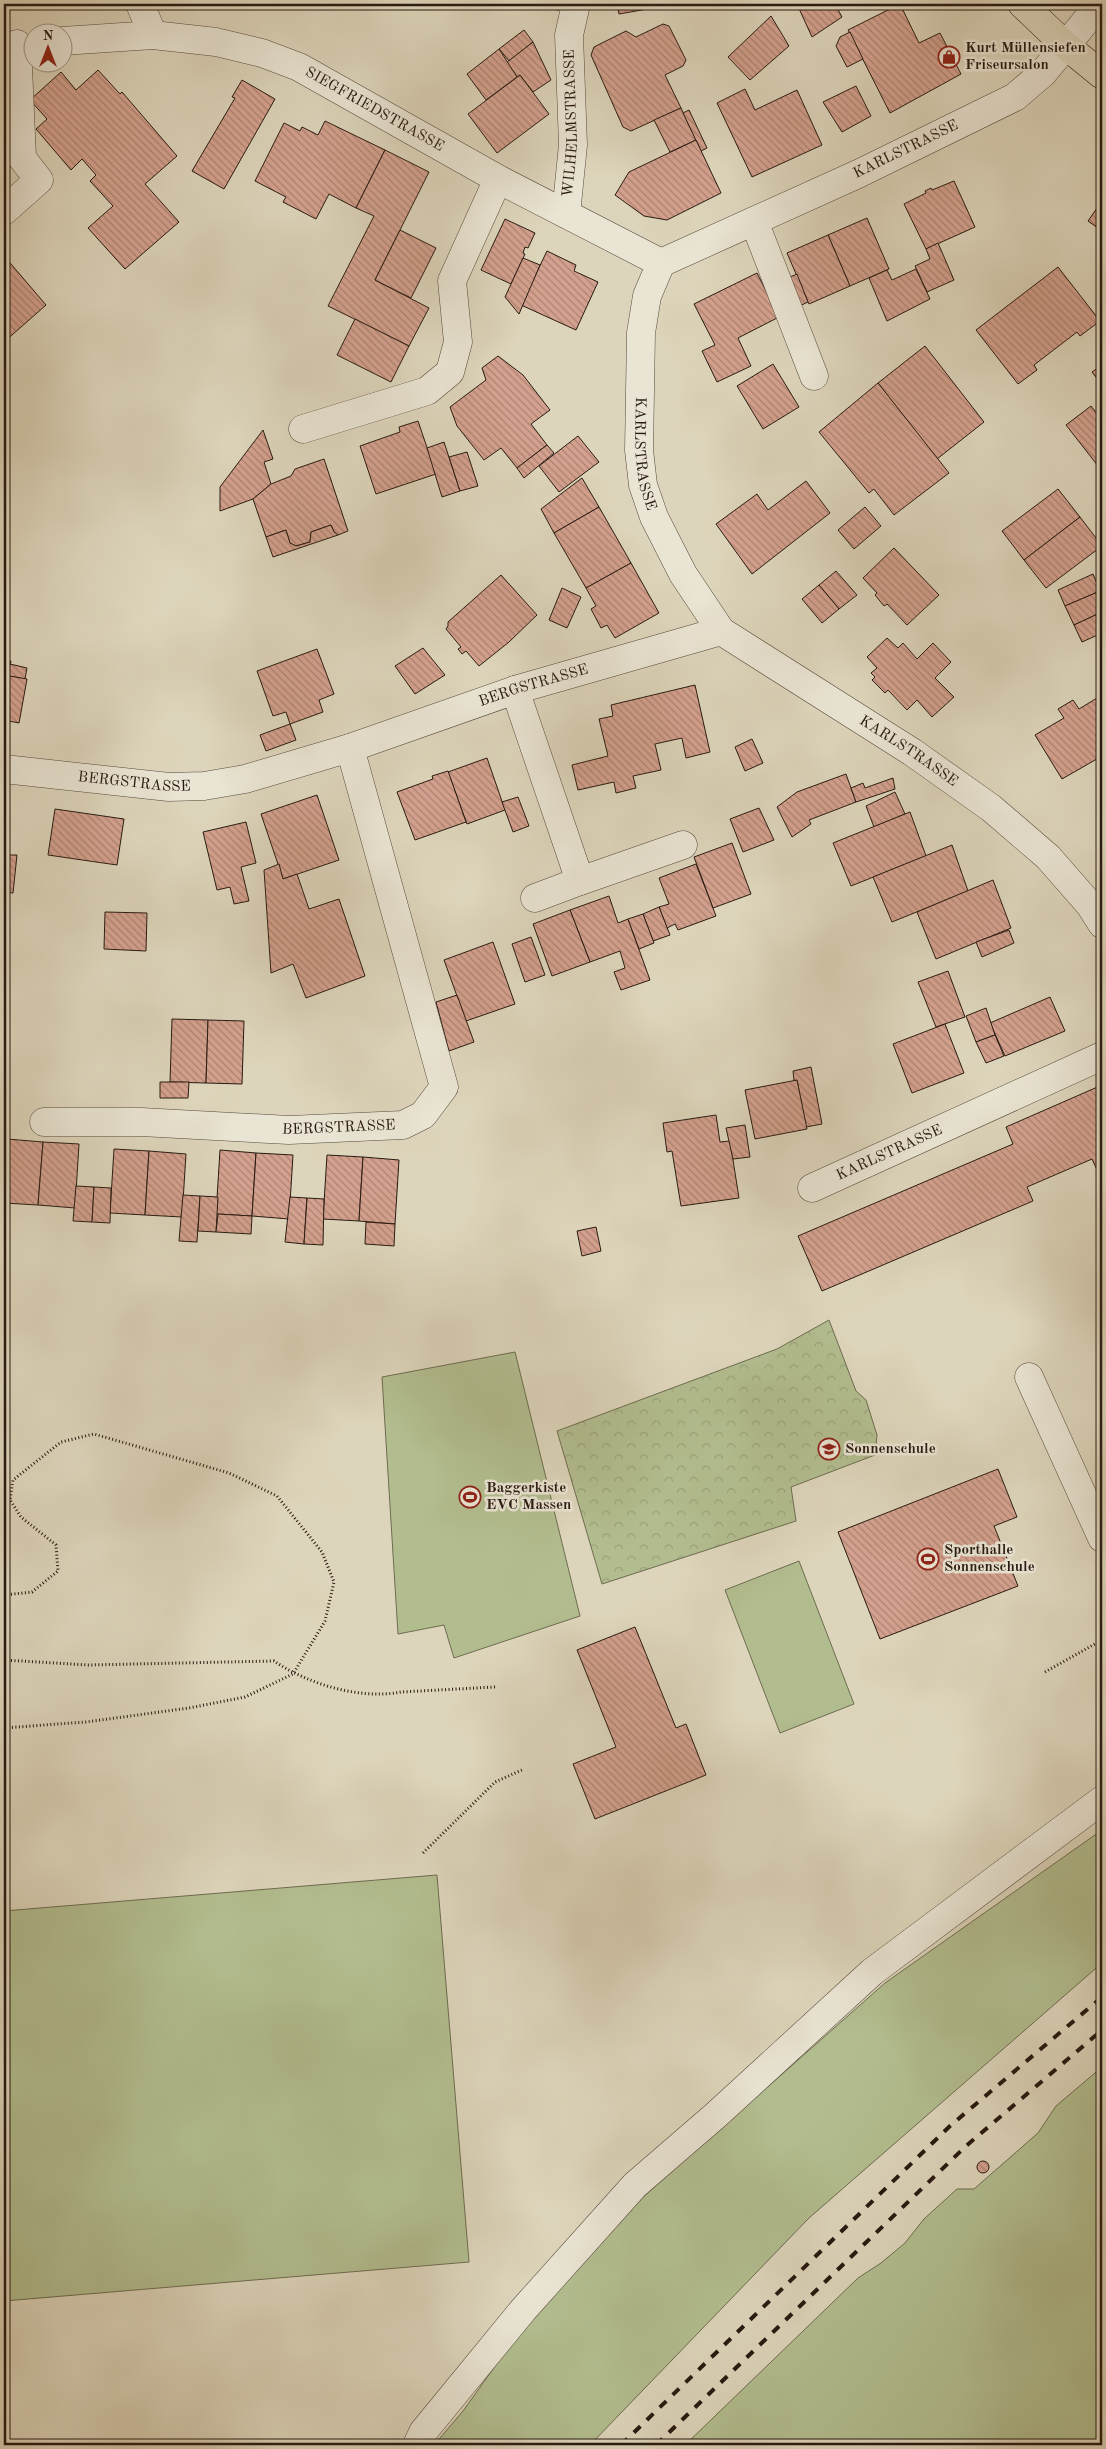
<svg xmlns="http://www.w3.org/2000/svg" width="1106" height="2449" font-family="'Old Standard TT',serif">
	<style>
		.green { fill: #b2bd8f; stroke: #6d6c50 }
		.forest { fill: url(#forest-crowns); stroke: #6d6c50 }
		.building { fill: url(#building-back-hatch); stroke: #281a11 }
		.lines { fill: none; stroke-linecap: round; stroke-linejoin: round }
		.minor-casing { stroke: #55493c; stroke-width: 29 }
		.major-casing { stroke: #281a11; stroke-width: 29 }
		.path { stroke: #281a11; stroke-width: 3; stroke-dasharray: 1 2.5; stroke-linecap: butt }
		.minor { stroke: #e9e4d3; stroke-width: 28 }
		.major { stroke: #ddd5bb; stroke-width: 28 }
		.rail { stroke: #281a11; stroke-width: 4; stroke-dasharray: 9 9; stroke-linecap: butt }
		.labels { text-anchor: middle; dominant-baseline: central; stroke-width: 5; stroke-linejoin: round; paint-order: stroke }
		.poi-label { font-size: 15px; font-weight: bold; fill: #281a11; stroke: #e9e4d3; text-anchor: start }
		.street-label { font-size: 15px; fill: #281a11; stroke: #e9e4d3 }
	</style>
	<defs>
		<pattern id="forest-crowns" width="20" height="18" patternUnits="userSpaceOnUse" patternTransform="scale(1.25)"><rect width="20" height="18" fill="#b2bd8f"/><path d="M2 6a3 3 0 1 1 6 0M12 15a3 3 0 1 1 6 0" fill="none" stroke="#99a27a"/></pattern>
		<pattern id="building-back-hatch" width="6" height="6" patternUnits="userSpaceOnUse" patternTransform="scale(1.25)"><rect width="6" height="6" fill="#d4a18e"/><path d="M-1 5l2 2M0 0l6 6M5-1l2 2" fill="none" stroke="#ac8273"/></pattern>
	</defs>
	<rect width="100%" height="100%" fill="#ddd5bb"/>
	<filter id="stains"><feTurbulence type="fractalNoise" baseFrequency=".004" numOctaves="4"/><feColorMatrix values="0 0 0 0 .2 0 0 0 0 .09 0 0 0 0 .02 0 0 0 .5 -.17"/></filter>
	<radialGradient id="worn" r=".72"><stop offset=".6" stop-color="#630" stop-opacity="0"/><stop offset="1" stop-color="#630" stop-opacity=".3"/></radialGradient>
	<g class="green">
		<polygon points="515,1352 580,1616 454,1658 444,1625 398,1634 382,1377"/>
		<polygon points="799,1561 854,1704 780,1733 725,1590"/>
		<polygon points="1102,1830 1102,1963 809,2218 590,2445 434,2445 463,2411 526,2323 641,2199 885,1983"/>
		<polygon points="437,1875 469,2262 4,2301 4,1911"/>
		<polygon points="1102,2067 1102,2445 685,2445 858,2278 881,2263 905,2243 924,2219 957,2189 974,2189 1038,2133 1056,2106"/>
	</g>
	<polygon class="forest" points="829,1320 856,1391 866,1400 877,1435 875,1455 791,1487 796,1521 602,1584 557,1431 777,1349"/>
	<g class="building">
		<polygon points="527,4 560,4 559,10 526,6"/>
		<polygon points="617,4 652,4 653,8 619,14"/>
		<polygon points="797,4 835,4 842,17 812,37"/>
		<polygon points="900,4 919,43 940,33 961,74 890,113 848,30"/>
		<polygon points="771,16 789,46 750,80 728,57"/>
		<polygon points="663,24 669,26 686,60 683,66 665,75 681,108 631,131 623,127 591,55 594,47 626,31 636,37"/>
		<polygon points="524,30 533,42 509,61 499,49"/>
		<polygon points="850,32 863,59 847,67 836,46 840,37"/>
		<polygon points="533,42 551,80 533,92 520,75 517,77 506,63"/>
		<polygon points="499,49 517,77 486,100 467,74"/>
		<polygon points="98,70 120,94 122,92 177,156 145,184 179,222 125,269 88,228 113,206 90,181 96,175 82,159 71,170 36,129 47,119 30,100 61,72 76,90"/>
		<polygon points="520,75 549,114 497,153 468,114"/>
		<polygon points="242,80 275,99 224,189 192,171 235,98 232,97"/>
		<polygon points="856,86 871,116 842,132 823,102"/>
		<polygon points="745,89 755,110 797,90 822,145 752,177 717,103"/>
		<polygon points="681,108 696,140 670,152 654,120"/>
		<polygon points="689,110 707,148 701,151 683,113"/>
		<polygon points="325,121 385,150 356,208 329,194 316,219 283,202 286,197 255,181 284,123 300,131 302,127 318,135"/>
		<polygon points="696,140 721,193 667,220 644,216 615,195 629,172"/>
		<polygon points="385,150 429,172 375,280 429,308 409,346 328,306 374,216 356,208"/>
		<polygon points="954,181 975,227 926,249 904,204 926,193 925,191 931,188 932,190"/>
		<polygon points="1102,201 1102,231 1088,221"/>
		<polygon points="867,218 889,269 850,286 828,235"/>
		<polygon points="505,219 535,233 528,248 525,247 523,253 525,254 511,284 481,270"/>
		<polygon points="400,230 436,248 411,298 375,280"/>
		<polygon points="828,235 850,286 809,304 787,253"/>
		<polygon points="938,243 954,280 927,292 915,266 930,259 926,249"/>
		<polygon points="547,251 576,265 574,271 598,282 576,330 521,305"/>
		<polygon points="5,257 46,305 4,342 4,258"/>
		<polygon points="523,258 540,265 519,314 505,297"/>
		<polygon points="1058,267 1100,321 1080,336 1077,332 1034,365 1037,370 1018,384 976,330"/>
		<polygon points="916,269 930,299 887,321 869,278 887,270 892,280"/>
		<polygon points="757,273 779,317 738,338 751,366 717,382 702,351 715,345 694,304"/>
		<polygon points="797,274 808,302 795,308 783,280"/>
		<polygon points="355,319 409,346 391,382 337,355"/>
		<polygon points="925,346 984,422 937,459 878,383"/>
		<polygon points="498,356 523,375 550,410 531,424 547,445 517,468 501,448 484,460 457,426 450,407 486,380 482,368"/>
		<polygon points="773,364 799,407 763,429 737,386"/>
		<polygon points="1102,365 1102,385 1092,372"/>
		<polygon points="878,383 949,473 894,515 874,489 869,493 819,432"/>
		<polygon points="1091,406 1102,420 1102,471 1066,425"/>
		<polygon points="418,421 436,474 376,494 360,446 400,432 399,427"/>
		<polygon points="263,430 273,459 264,462 271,484 253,499 220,511 220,487"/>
		<polygon points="578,436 599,462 559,492 539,466"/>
		<polygon points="444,442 460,491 442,497 427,448"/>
		<polygon points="547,445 554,453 524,478 517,468"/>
		<polygon points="467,452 478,486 460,491 449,457"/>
		<polygon points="324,459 348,531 338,535 334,532 331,525 311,532 310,542 296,546 290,543 286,530 266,537 253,499 271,484 291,476 295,469"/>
		<polygon points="582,478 599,507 554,533 541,509"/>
		<polygon points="806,481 830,513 752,574 716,524 757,494 768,510"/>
		<polygon points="1058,489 1080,517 1024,560 1002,531"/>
		<polygon points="599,507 631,563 586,588 554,533"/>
		<polygon points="865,507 881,526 854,549 838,530"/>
		<polygon points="1080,517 1102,546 1046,588 1024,560"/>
		<polygon points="331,525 334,532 338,535 273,557 266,537 286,530 290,543 296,546 310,542 311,532"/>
		<polygon points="894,548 939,595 907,625 887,604 884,606 875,595 877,593 863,578"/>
		<polygon points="631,563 659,613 615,638 607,625 601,628 591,609 596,606 586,588"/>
		<polygon points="836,571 857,595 839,609 819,585"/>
		<polygon points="1093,574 1100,591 1065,606 1058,590"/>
		<polygon points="501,575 537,615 509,642 479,666 466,651 462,654 458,649 461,647 446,629 448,626 448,622"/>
		<polygon points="819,585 839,609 822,623 802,599"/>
		<polygon points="562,588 581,597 567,628 549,620"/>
		<polygon points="1100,591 1102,612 1074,625 1065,606"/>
		<polygon points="1102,612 1102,633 1082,642 1074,625"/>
		<polygon points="887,638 898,648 903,643 917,659 933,643 951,662 935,678 954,697 932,717 917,700 907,710 888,690 885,693 872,680 875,677 871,673 877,668 867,657"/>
		<polygon points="423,648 445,675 415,694 395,666"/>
		<polygon points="317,649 334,694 319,700 323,712 290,724 286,712 273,716 257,671"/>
		<polygon points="4,660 11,661 8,676 4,675"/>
		<polygon points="10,664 27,668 25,679 8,676"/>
		<polygon points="4,675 27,679 19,723 4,720"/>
		<polygon points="695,685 710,752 686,758 682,738 655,744 661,770 633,776 636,788 616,793 614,782 578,790 572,765 608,756 599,719 613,716 611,705"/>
		<polygon points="1102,695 1102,756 1062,779 1035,735 1064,718 1058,709 1073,700 1079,709"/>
		<polygon points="290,724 296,740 266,751 260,735"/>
		<polygon points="752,739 763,763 745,771 735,747"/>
		<polygon points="487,758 505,810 467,824 448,772"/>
		<polygon points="448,771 466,822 415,840 397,792 433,779 432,776"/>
		<polygon points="846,774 856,802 809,820 811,824 792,837 777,807 797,792"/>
		<polygon points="893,778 895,789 856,802 851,788 863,783 865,788"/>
		<polygon points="895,792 905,814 874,827 866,806"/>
		<polygon points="317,795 339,860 283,879 261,814"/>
		<polygon points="518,797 529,826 513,832 502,802"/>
		<polygon points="759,808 774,840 743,852 730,819"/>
		<polygon points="55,809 124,819 117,865 48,855"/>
		<polygon points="910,812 926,856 851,886 833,843"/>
		<polygon points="246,822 256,863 241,867 249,901 234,904 230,887 217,890 203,832"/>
		<polygon points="732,843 751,894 713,908 694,857"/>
		<polygon points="952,845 968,891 892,922 873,877"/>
		<polygon points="4,855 17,855 13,893 4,892"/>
		<polygon points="279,864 283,879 297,874 309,909 339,899 365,976 306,998 293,964 271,973 264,870"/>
		<polygon points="696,864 716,916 678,930 675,924 667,928 659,907 669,904 659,878"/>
		<polygon points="993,880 1011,928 936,959 917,912"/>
		<polygon points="609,896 618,923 628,919 650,980 621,990 614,972 625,968 620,951 590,962 570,910"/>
		<polygon points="659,907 670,935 653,941 643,914"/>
		<polygon points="570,910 590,962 552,976 533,924"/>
		<polygon points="105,912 147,913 146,951 104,949"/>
		<polygon points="643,914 654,943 639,949 628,919"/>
		<polygon points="1009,930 1014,943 982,957 976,942"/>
		<polygon points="531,937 545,975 525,982 512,944"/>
		<polygon points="493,942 515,1004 466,1021 444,960"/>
		<polygon points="948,971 965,1017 936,1027 918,982"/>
		<polygon points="457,995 474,1042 449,1051 436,1002"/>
		<polygon points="1050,997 1065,1031 1005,1056 990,1023"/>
		<polygon points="986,1008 995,1035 976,1042 966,1016"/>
		<polygon points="172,1019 208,1020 206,1083 170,1082"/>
		<polygon points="208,1020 244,1021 242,1084 206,1083"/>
		<polygon points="945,1024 964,1073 912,1093 893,1044"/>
		<polygon points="995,1035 1004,1056 986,1063 976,1042"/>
		<polygon points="811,1067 822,1124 806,1127 797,1080 794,1081 793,1071"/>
		<polygon points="797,1080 807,1129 755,1139 745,1090"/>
		<polygon points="160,1082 189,1082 188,1098 160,1098"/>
		<polygon points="1102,1085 1102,1181 1092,1159 1027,1187 1033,1201 822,1291 798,1236 1013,1144 1006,1127"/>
		<polygon points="716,1115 720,1142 730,1141 739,1198 681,1206 672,1151 667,1152 663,1123"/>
		<polygon points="745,1125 750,1157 733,1159 726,1128"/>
		<polygon points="7,1139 43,1142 38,1205 4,1203"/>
		<polygon points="43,1142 79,1144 75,1208 38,1205"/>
		<polygon points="114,1149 149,1151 145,1215 110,1213"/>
		<polygon points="220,1150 256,1153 252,1216 216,1214"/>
		<polygon points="149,1151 186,1154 182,1217 145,1215"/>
		<polygon points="256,1153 293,1155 289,1219 252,1216"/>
		<polygon points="327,1155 363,1157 359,1221 323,1219"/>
		<polygon points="363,1157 399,1160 395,1224 359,1221"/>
		<polygon points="76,1186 94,1187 92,1222 73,1221"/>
		<polygon points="94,1187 111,1188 110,1223 92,1222"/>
		<polygon points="183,1195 200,1196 197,1242 179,1241"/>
		<polygon points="200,1196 218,1197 216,1232 198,1231"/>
		<polygon points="290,1197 307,1198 304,1244 285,1242"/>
		<polygon points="307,1198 324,1199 323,1245 304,1244"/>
		<polygon points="218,1214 252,1216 251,1234 216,1232"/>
		<polygon points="366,1222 395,1224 394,1246 365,1244"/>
		<polygon points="596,1227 601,1251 582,1256 577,1231"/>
		<polygon points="998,1469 1017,1517 994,1526 1018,1586 880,1639 838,1532"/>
		<polygon points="635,1627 676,1728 686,1724 706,1775 595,1819 573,1764 616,1747 577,1650"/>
		<circle cx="983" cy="2167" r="6"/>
	</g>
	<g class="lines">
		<g class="minor-casing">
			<g id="minor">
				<polyline points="140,4 153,35"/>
				<path id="s1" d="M1100,4L1043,73L1015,97L858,174L661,263L647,296L641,333L639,450L643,485L654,517L683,574L721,631L912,752L991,808L1048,857L1090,905L1102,924"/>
				<path id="s2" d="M62,41L153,35L216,42L262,53L299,67L498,179L661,263"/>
				<polyline points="4,211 39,180 22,158 17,44"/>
				<path id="s3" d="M566,214L573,145L569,35L576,4"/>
				<polyline points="754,221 814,376"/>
				<polyline points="303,429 427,391 450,372 458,342 452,281 498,179"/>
				<polyline points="515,690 580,881 683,845"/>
				<path id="s4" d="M4,769L169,787L204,786L245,779L350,748L515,690L721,631"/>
				<polyline points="535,898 580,881"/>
				<path id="s5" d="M44,1122H141L289,1130L403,1125L423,1115L444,1087L350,748"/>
				<path id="s6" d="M812,1188L1102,1056"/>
				<polyline points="1029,1377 1102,1538"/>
				<polyline points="417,2445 423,2432 523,2310 635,2185 716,2115 872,1972 1102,1800"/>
			</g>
		</g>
		<g class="major-casing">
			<polyline id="major" points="1022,4 1065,45 1102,75"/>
		</g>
		<g class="path">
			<polyline points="4,1595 32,1592 58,1571 56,1545 21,1517 10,1500 13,1480 61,1442 94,1434 229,1473 277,1496 322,1552 334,1582 325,1621 293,1674 245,1697 189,1708 86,1722 4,1728"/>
			<path d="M4,1660L88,1665L274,1661C308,1684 360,1700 401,1692L495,1687"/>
			<polyline points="1045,1672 1102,1640"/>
			<polyline points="423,1853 495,1782 522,1770"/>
		</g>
		<use href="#minor" class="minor"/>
		<use href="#major" class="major"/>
		<g class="rail">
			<polyline points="621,2445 950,2126 1102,1997"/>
			<polyline points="656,2445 966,2146 1102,2030"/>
		</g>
	</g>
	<defs>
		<g id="shop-ring" transform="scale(1.125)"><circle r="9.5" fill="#e9e4d3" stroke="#8f2418" stroke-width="1.5"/><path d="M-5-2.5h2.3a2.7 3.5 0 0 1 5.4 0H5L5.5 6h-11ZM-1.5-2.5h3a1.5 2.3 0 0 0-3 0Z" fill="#8f2418"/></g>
		<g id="school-ring" transform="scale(1.125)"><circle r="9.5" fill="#e9e4d3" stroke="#8f2418" stroke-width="1.5"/><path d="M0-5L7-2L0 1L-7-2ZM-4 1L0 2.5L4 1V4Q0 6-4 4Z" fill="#8f2418"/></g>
		<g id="stadium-ring" transform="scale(1.125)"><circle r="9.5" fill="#e9e4d3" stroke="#8f2418" stroke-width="1.5"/><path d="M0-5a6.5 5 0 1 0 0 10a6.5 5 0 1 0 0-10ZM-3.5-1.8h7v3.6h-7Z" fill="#8f2418"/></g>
	</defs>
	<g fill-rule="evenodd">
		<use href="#shop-ring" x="949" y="57"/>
		<use href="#school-ring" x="829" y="1449"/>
		<use href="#stadium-ring" x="470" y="1497"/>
		<use href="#stadium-ring" x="928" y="1559"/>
	</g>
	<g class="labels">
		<g class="poi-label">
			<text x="965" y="48">Kurt Müllensiefen<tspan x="965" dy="17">Friseursalon</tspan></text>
			<text x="845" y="1449">Sonnenschule</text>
			<text x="486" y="1488">Baggerkiste<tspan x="486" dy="17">EVC Massen</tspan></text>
			<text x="944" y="1550">Sporthalle<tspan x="944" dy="17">Sonnenschule</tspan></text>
		</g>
		<g class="street-label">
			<text stroke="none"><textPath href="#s2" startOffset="328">SIEGFRIEDSTRASSE</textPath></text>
			<text stroke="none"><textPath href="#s3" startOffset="91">WILHELMSTRASSE</textPath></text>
			<text transform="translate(906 150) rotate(-26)">KARLSTRASSE</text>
			<text stroke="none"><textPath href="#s1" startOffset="712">KARLSTRASSE</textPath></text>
			<text stroke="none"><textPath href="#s4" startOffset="546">BERGSTRASSE</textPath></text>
			<text stroke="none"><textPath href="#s1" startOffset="1132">KARLSTRASSE</textPath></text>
			<text stroke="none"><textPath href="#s4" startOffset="131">BERGSTRASSE</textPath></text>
			<text stroke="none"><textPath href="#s5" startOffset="295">BERGSTRASSE</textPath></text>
			<text stroke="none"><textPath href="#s6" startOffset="85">KARLSTRASSE</textPath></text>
		</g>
	</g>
	<rect width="1106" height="2449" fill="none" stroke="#ddd5bb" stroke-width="20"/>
	<rect x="5" y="5" width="1096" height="2439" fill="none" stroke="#281a11" stroke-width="2.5"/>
	<rect x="10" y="10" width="1086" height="2429" fill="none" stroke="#281a11"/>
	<g transform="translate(48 48)"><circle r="24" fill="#e9e4d3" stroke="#9c9385"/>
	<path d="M0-4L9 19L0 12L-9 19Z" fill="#8f2418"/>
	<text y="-8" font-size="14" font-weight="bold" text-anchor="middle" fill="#281a11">N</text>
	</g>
	<rect width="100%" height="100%" filter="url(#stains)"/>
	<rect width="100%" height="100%" fill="url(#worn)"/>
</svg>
